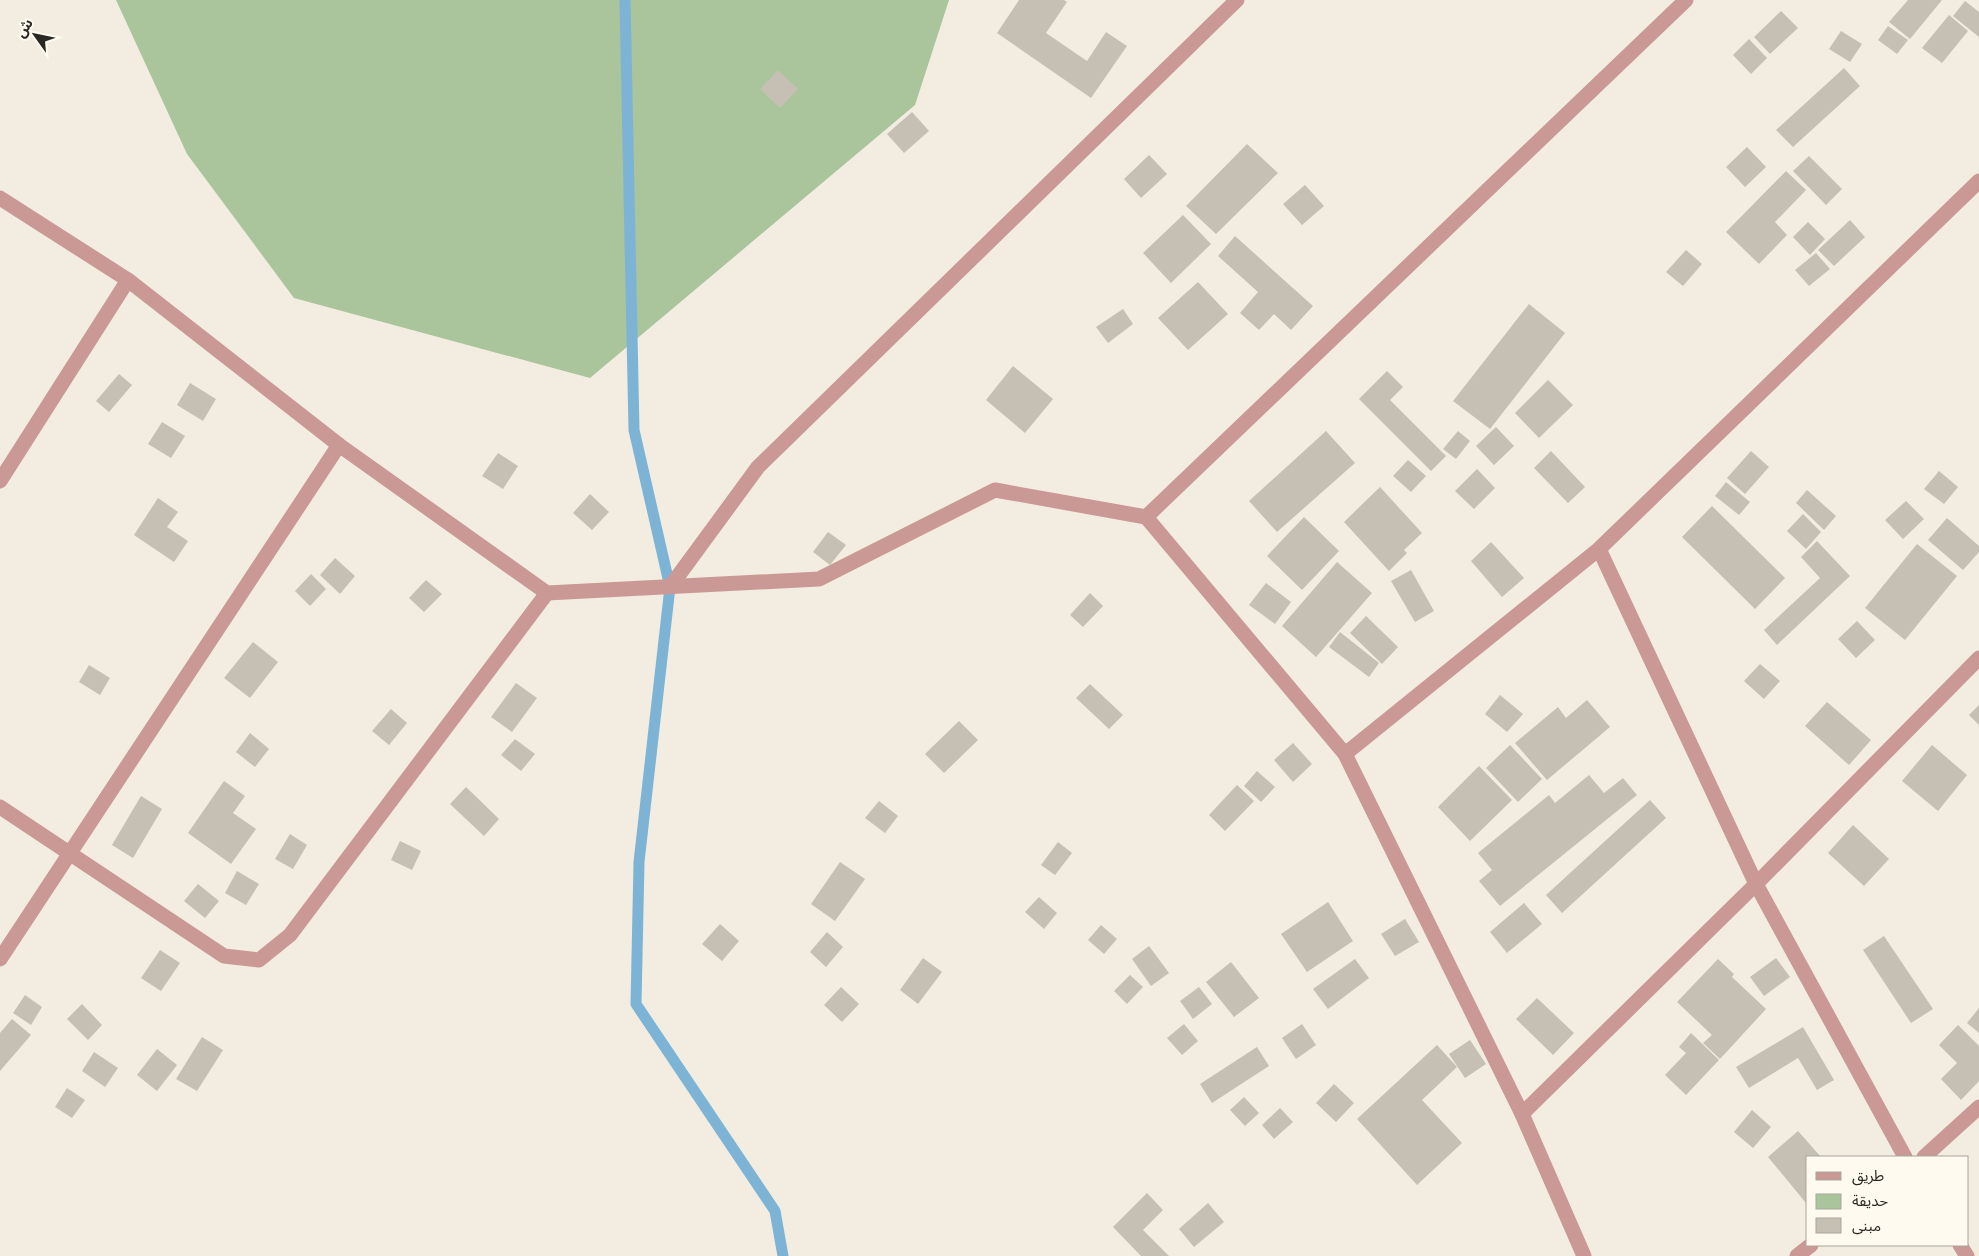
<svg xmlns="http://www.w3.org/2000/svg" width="1979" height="1256" font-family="'Open Sans','Noto Sans Arabic',sans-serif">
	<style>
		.green { fill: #aac49b }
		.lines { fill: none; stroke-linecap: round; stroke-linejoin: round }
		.stream { stroke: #7db4d5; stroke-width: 11 }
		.building { fill: #c5c0b3 }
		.minor { stroke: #ca9895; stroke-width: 15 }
	</style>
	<rect width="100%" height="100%" fill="#f2ede0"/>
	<polygon class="green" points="116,0 949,0 915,105 590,378 294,298 187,154"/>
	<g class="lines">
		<polyline class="stream" points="625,0 634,430 670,587 639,862 636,1004 775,1211 783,1256"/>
	</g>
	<g class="building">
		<polygon points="1019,0 1064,0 1067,2 1046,33 1087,61 1106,32 1127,46 1091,98 997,33"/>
		<polygon points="1908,0 1942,0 1910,39 1889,22"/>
		<polygon points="1965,1 1979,12 1979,37 1953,16"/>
		<polygon points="1781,11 1798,28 1770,54 1754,37"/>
		<polygon points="1949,15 1968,31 1942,63 1922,48"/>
		<polygon points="1888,26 1908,40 1897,54 1878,40"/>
		<polygon points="1841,31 1862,44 1850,62 1829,49"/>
		<polygon points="1749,39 1767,58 1751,74 1733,55"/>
		<polygon points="1844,68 1860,86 1793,147 1776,130"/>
		<polygon points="778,70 798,89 780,108 760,89"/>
		<polygon points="912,112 929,131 904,153 887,134"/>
		<polygon points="1247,144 1278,173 1216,234 1186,206"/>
		<polygon points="1747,147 1766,167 1745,187 1726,167"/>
		<polygon points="1149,155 1167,174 1141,198 1124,179"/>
		<polygon points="1809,156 1842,189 1826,205 1793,171"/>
		<polygon points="1786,171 1806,190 1775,222 1787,235 1759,264 1726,232"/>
		<polygon points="1305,185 1324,206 1302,225 1283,204"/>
		<polygon points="1183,215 1211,244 1171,283 1143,253"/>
		<polygon points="1850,220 1865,237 1834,266 1818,250"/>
		<polygon points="1808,222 1825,239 1810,255 1793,237"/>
		<polygon points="1235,236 1313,306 1291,330 1274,314 1259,330 1240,313 1258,292 1218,256"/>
		<polygon points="1686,250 1702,264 1683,286 1666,272"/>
		<polygon points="1816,253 1830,269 1809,286 1795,270"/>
		<polygon points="1198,282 1228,314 1188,350 1158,318"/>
		<polygon points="1529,304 1565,333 1490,429 1453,401"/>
		<polygon points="1123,309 1133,324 1108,343 1096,327"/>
		<polygon points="1013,366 1053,399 1025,433 986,400"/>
		<polygon points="1387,371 1403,387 1390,400 1446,456 1431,471 1359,399"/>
		<polygon points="119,374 132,385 109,412 96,401"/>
		<polygon points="1548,380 1573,405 1539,438 1515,413"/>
		<polygon points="190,383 216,399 203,421 177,405"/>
		<polygon points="162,422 185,436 171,458 148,444"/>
		<polygon points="1496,427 1514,446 1494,465 1476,446"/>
		<polygon points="1326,431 1355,463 1277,532 1249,501"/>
		<polygon points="1458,431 1470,441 1456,459 1443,449"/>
		<polygon points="1551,451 1585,487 1568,503 1534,468"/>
		<polygon points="1751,451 1769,467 1745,494 1727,478"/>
		<polygon points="498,453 518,466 503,489 482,476"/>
		<polygon points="1408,460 1426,476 1411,492 1393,476"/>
		<polygon points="1477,469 1495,488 1474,509 1455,491"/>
		<polygon points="1939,471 1958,487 1944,504 1924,489"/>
		<polygon points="1726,482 1750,502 1739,515 1715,496"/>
		<polygon points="1380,487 1422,533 1404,550 1407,553 1389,571 1344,522"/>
		<polygon points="1807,490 1836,516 1824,530 1796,503"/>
		<polygon points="590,494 609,512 592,530 573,513"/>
		<polygon points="158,498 178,512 167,527 188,541 174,562 134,535"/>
		<polygon points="1906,501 1924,519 1903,539 1885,520"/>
		<polygon points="1712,506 1785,578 1755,609 1682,537"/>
		<polygon points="1803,514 1821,532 1806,549 1787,531"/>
		<polygon points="1304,517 1339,551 1302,590 1267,556"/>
		<polygon points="1947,518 1979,546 1979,552 1963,570 1928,540"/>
		<polygon points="828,532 846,545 830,565 813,552"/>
		<polygon points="1817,541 1850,576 1777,645 1764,630 1820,578 1801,557"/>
		<polygon points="1491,542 1524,578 1502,597 1471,561"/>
		<polygon points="1917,544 1957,576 1905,640 1865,608"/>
		<polygon points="335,558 355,576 340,594 320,575"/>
		<polygon points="1337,562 1372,593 1316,657 1282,626"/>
		<polygon points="1411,570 1434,611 1415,622 1391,581"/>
		<polygon points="311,574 326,589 310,606 295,591"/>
		<polygon points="426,580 442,594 424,612 409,598"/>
		<polygon points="1266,583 1291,602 1275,624 1249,605"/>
		<polygon points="1090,593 1103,606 1083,627 1070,615"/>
		<polygon points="1366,616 1398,647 1382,664 1350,633"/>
		<polygon points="1857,621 1875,640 1856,658 1838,639"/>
		<polygon points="1340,632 1379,663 1369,677 1329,647"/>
		<polygon points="253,642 278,662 250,698 224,678"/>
		<polygon points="1760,664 1780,681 1764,699 1744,681"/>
		<polygon points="89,665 110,678 100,695 79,682"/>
		<polygon points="516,683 537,698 512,732 491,717"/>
		<polygon points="1090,684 1123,715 1109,729 1076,698"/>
		<polygon points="1500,695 1523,714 1507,732 1485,714"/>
		<polygon points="1587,700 1610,727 1547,780 1515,743 1558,707 1566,718"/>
		<polygon points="1827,702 1871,740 1849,765 1805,726"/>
		<polygon points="1979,705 1979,725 1969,715"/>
		<polygon points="391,709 407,723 389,745 372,731"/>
		<polygon points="959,721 978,740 944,773 925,754"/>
		<polygon points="250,733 269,749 255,767 236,752"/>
		<polygon points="515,739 535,754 521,771 501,755"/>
		<polygon points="1293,743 1312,764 1293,782 1274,760"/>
		<polygon points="1510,745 1542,779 1518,802 1486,768"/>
		<polygon points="1932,745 1967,775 1938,811 1902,781"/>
		<polygon points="1479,766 1512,800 1470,841 1438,807"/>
		<polygon points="1257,771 1275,787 1261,802 1244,786"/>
		<polygon points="1589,775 1604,793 1623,778 1637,795 1500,906 1479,881 1492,870 1478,853 1549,795 1555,803"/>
		<polygon points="224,781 245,796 233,813 256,829 231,864 188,833"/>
		<polygon points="1237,785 1254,801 1225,831 1209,815"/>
		<polygon points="466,787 499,819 484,836 450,804"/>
		<polygon points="141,796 162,809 133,858 112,845"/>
		<polygon points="1650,800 1666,818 1562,913 1546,895"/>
		<polygon points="879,801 898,816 885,833 865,818"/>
		<polygon points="1853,825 1889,859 1864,886 1828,853"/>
		<polygon points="290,834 307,845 293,869 275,859"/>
		<polygon points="400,841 421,851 412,870 391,860"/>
		<polygon points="1058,842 1072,853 1055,875 1041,865"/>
		<polygon points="840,862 865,879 835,921 811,904"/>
		<polygon points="237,871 259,884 246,905 225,893"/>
		<polygon points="198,884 219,901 205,918 184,901"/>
		<polygon points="1039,897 1057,913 1044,929 1025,912"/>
		<polygon points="1328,902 1353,941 1307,972 1281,934"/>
		<polygon points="1524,903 1542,924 1507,953 1490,932"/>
		<polygon points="1405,919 1419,942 1395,956 1381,934"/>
		<polygon points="720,924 739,941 722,961 702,944"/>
		<polygon points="1101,925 1117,939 1104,954 1088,940"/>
		<polygon points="827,932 843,947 826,967 810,952"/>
		<polygon points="1884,936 1933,1009 1911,1023 1863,950"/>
		<polygon points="1149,946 1169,973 1151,986 1132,959"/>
		<polygon points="160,950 180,963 161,991 141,978"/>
		<polygon points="923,958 942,972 918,1004 900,990"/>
		<polygon points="1776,958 1790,977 1764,996 1750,977"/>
		<polygon points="1355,959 1369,978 1328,1009 1313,989"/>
		<polygon points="1718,959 1734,974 1732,977 1766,1009 1720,1059 1703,1043 1712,1035 1677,1002"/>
		<polygon points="1231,962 1259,998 1234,1017 1206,982"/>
		<polygon points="1130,975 1143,987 1127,1004 1114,991"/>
		<polygon points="841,987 859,1004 842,1022 824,1005"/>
		<polygon points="1199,987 1212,1004 1193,1019 1180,1001"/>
		<polygon points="25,995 42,1007 31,1025 13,1013"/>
		<polygon points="1537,998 1574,1033 1553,1055 1516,1019"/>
		<polygon points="82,1004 102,1025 88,1040 67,1019"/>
		<polygon points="1979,1008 1979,1033 1967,1023"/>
		<polygon points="12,1019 31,1035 0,1071 0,1033"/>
		<polygon points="1184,1024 1198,1041 1182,1055 1167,1038"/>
		<polygon points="1302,1024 1316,1045 1296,1059 1282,1038"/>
		<polygon points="1958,1025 1979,1046 1979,1081 1961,1100 1941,1079 1957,1063 1939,1045"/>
		<polygon points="1803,1027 1834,1080 1817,1090 1798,1058 1749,1088 1736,1067"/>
		<polygon points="1691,1033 1719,1060 1686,1095 1665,1075 1686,1053 1679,1047"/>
		<polygon points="202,1037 223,1050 197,1091 176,1079"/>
		<polygon points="1470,1040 1486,1064 1465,1078 1449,1054"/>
		<polygon points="1437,1045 1457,1067 1422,1100 1462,1143 1417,1185 1357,1119"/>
		<polygon points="1257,1047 1269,1066 1212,1103 1200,1084"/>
		<polygon points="157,1049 177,1065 157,1091 137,1075"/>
		<polygon points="94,1052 118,1068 105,1087 82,1071"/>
		<polygon points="1334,1084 1354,1103 1336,1122 1316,1103"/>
		<polygon points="67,1088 85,1100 72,1118 55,1107"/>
		<polygon points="1244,1097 1259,1113 1245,1126 1230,1110"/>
		<polygon points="1280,1108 1293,1122 1274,1139 1262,1125"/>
		<polygon points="1752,1110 1771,1127 1753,1148 1734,1132"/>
		<polygon points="1798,1131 1821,1157 1808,1157 1806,1203 1768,1157"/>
		<polygon points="1147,1193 1163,1210 1143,1230 1169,1256 1141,1256 1113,1227"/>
		<polygon points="1208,1203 1224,1222 1194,1247 1179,1229"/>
	</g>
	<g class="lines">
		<g class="minor">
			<polyline points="0,198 128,280 339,445 547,593 819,579 995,490 1146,517 1686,0"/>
			<polyline points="0,481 128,280"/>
			<polyline points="1146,517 1345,754 1522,1114 1584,1256"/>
			<polyline points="1599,549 1756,884 1905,1157"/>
			<polyline points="670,587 758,467 1237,0"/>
			<polyline points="1345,754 1599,549 1979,181"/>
			<polyline points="0,807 224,956 259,960 290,935 547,593"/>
			<polyline points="0,959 339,445"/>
			<polyline points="1522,1114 1756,884 1979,658"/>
			<polyline points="1924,1157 1979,1107"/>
			<polyline points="1960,1245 1967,1256"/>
			<polyline points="1797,1256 1811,1245"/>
		</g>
	</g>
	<rect x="1806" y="1156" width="162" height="90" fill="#fffaf0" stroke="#aaa69e"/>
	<rect x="1816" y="1172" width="25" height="8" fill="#ca9895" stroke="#aaa69e"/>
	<text x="1852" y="1181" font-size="15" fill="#2a2823">طريق</text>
	<rect x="1816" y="1194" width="25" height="15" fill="#aac49b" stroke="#aaa69e"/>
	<text x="1852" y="1206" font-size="15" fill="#2a2823">حديقة</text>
	<rect x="1816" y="1218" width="25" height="15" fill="#c5c0b3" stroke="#aaa69e"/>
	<text x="1852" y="1231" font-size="15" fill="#2a2823">مبنى</text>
	<g transform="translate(35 35) rotate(303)" stroke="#fffaf0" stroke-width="4" paint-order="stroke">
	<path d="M0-4L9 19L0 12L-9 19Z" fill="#2a2823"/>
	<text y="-8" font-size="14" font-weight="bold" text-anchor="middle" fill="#2a2823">ش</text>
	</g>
</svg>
